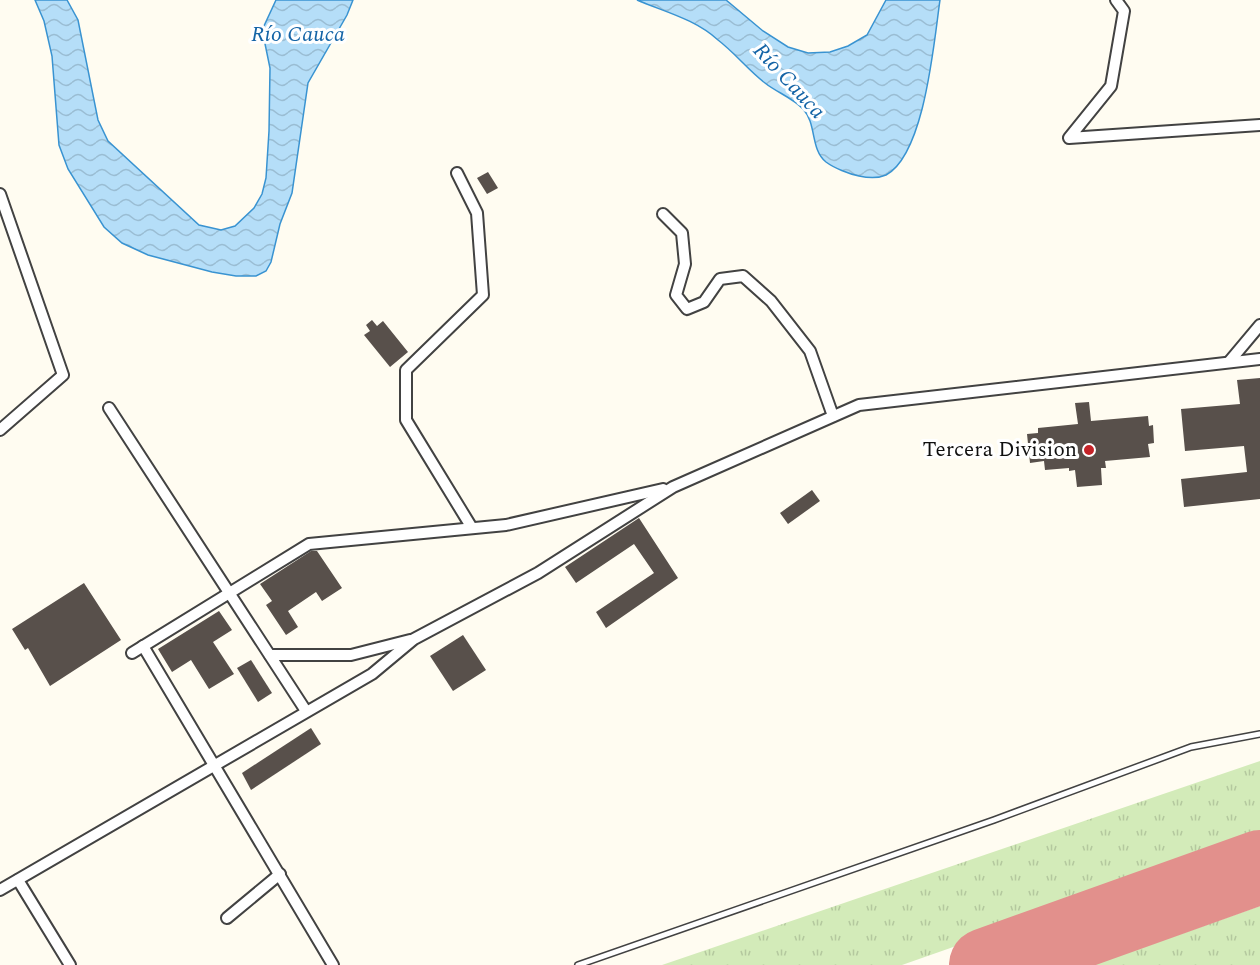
<svg xmlns="http://www.w3.org/2000/svg" width="1260" height="965" font-family="Spectral,serif">
	<style>
		.grass { fill: url(#grass-tufts) }
		.water { fill: url(#water-waves); stroke: #3993d1; stroke-width: 1.5 }
		.lines { fill: none; stroke-linecap: round; stroke-linejoin: round }
		.taxiway { stroke: #e2908c; stroke-width: 28 }
		.runway { stroke: #e2908c; stroke-width: 74 }
		.building { fill: #58504b }
		.lane-casing { stroke: #424242; stroke-width: 8 }
		.street-casing { stroke: #424242; stroke-width: 14 }
		.lane { stroke: #fff; stroke-width: 5 }
		.street { stroke: #fff; stroke-width: 10 }
		.poi-dot { fill: #c42328; stroke: #fff; stroke-width: 2 }
		.labels { text-anchor: middle; dominant-baseline: central; stroke-width: 6; stroke-linejoin: round; paint-order: stroke }
		.poi-label { font-size: 21px; fill: #0f0f0f; stroke: #fff; text-anchor: end }
		.water-label { font-size: 22px; font-style: italic; fill: #1464a6; stroke: #fff }
	</style>
	<defs>
		<pattern id="grass-tufts" width="24" height="20" patternUnits="userSpaceOnUse" patternTransform="scale(1.5)"><rect width="24" height="20" fill="#d3ebb9"/><path d="M3 7l-1-3M5 7V3M7 7l1-3M15 17l-1-3M17 17v-4M19 17l1-3" fill="none" stroke="#b4c89e"/></pattern>
		<pattern id="water-waves" width="16" height="10" patternUnits="userSpaceOnUse" patternTransform="scale(1.5)"><rect width="16" height="10" fill="#b5def8"/><path d="M0 5q4-4 8 0t8 0" fill="none" stroke="#9abdd3"/></pattern>
	</defs>
	<rect width="100%" height="100%" fill="#fffcf1"/>
	<g class="grass">
		<polygon points="1260,761 1260,839 902,965 662,965"/>
		<polygon points="1260,906 1260,965 1093,965"/>
	</g>
	<g class="water">
		<polygon points="35,0 67,0 78,20 98,120 108,141 199,225 221,230 235,226 254,208 262,194 266,178 269,131 270,68 264,39 264,26 276,0 353,0 347,15 308,83 292,193 280,224 271,262 266,271 256,276 236,276 212,272 148,255 122,243 104,227 68,169 59,145 52,56 44,21"/>
		<path d="M637,0H726L763,31L788,47L808,53L830,52L848,46L867,35L886,0H940C934,41 925,154 886,175C877,179 868,178 859,176C849,174 834,168 826,162C810,149 817,124 803,109C793,98 776,92 765,83C748,70 735,53 718,40C695,19 665,12 637,0Z"/>
	</g>
	<g class="lines">
		<g class="taxiway">
			<polyline points="996,965 1024,965"/>
			<polyline points="1054,965 1066,943 1079,932"/>
		</g>
		<polyline class="runway" points="986,965 1260,867"/>
	</g>
	<g class="building">
		<polygon points="488,172 498,188 487,194 477,178"/>
		<polygon points="372,320 377,326 383,321 408,352 390,367 364,335 370,331 366,325"/>
		<polygon points="1260,378 1260,499 1184,507 1181,479 1247,472 1244,446 1185,451 1181,409 1240,404 1237,380"/>
		<polygon points="1089,402 1091,421 1148,416 1149,426 1153,425 1154,443 1148,444 1150,457 1105,461 1106,468 1101,468 1102,485 1077,487 1075,470 1069,471 1069,468 1045,470 1044,461 1030,463 1027,434 1038,433 1038,428 1078,424 1075,403"/>
		<polygon points="812,490 820,501 788,524 780,513"/>
		<polygon points="639,518 678,578 606,628 596,612 654,573 634,544 576,583 565,567"/>
		<polygon points="311,551 317,551 342,588 322,601 316,592 288,611 298,627 286,635 266,605 272,601 260,584"/>
		<polygon points="84,583 121,640 50,686 28,648 25,650 12,629"/>
		<polygon points="219,611 232,630 213,642 234,674 209,689 191,660 172,672 158,649"/>
		<polygon points="463,635 486,670 453,691 430,656"/>
		<polygon points="251,660 272,693 258,702 237,668"/>
		<polygon points="311,728 321,744 251,790 242,773"/>
	</g>
	<g class="lines">
		<g class="lane-casing">
			<polyline id="lane" points="578,965 994,820 1191,747 1260,734"/>
		</g>
		<g class="street-casing">
			<g id="street">
				<polyline points="1116,0 1124,11 1111,86 1069,138 1260,125"/>
				<polyline points="457,173 477,213 483,295 406,370 406,420 472,528"/>
				<polyline points="0,194 63,375 0,430"/>
				<polyline points="663,214 682,233 685,264 676,295 687,309 704,302 720,279 743,276 771,301 810,351 833,416"/>
				<polyline points="1229,362 1260,325"/>
				<polyline points="109,408 306,711"/>
				<polyline points="143,646 333,965"/>
				<polyline points="132,653 309,544 506,525 663,489"/>
				<polyline points="270,655 351,655 410,640"/>
				<polyline points="18,880 70,965"/>
				<polyline points="0,890 372,674 414,639 538,573 673,487 859,405 1260,359"/>
				<polyline points="227,918 280,874"/>
			</g>
		</g>
		<use href="#lane" class="lane"/>
		<use href="#street" class="street"/>
	</g>
	<circle class="poi-dot" cx="1089" cy="450" r="6"/>
	<g class="labels">
		<g class="poi-label">
			<text x="1077" y="450">Tercera Division</text>
		</g>
		<g class="water-label">
			<text x="298" y="34">Río Cauca</text>
			<text transform="translate(789 81) rotate(47)">Río Cauca</text>
		</g>
	</g>
</svg>
